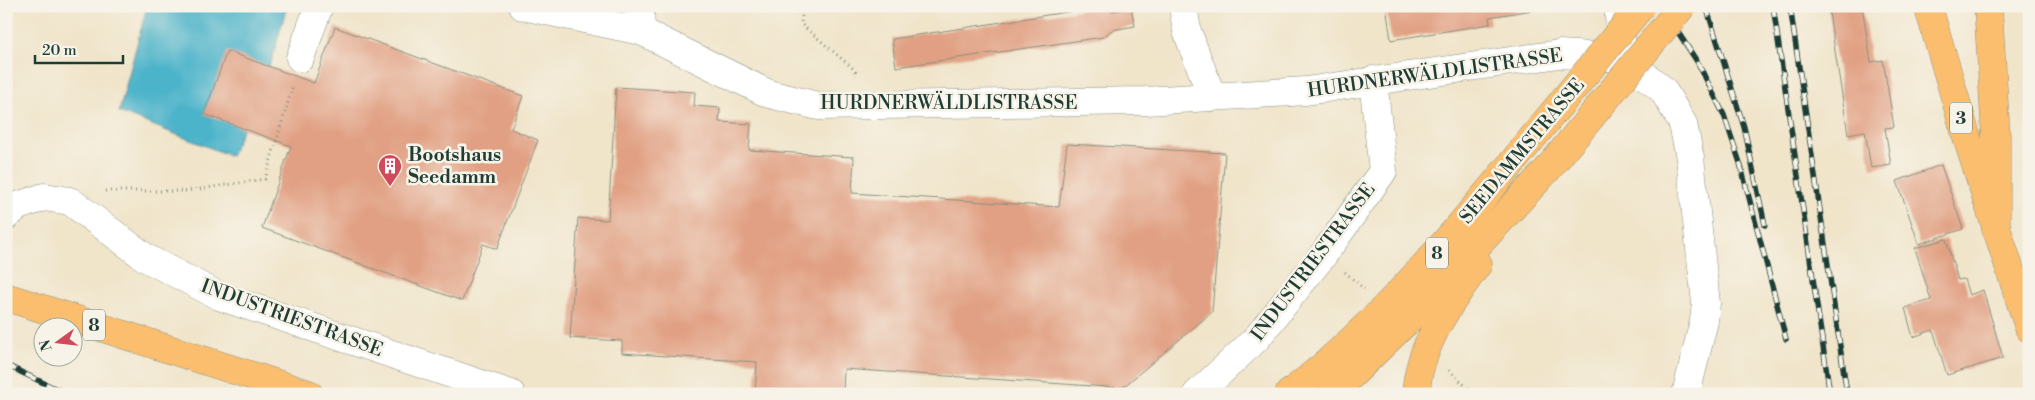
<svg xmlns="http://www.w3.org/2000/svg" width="2035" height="400" font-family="'Libre Bodoni',serif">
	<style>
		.water { fill: #4bb3ca; stroke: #35787f }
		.building { fill: #e1a083 }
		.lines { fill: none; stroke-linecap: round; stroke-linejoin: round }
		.minor-casing { stroke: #88907e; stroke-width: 29 }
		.major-casing { stroke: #88907e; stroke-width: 29 }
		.highway-casing { stroke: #88907e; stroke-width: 29 }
		.path { stroke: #88907e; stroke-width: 3; stroke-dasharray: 1 4; stroke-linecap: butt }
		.minor { stroke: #fff; stroke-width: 28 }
		.major { stroke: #fbbe6e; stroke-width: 28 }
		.highway { stroke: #fbbe6e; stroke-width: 28 }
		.rail-casing { stroke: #1f3d34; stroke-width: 5.5 }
		.rail { stroke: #f7f3e8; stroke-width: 4; stroke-dasharray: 11; stroke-linecap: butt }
		.major-bridge-casing { stroke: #88907e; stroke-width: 29; stroke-linecap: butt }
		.highway-bridge-casing { stroke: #88907e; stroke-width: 29; stroke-linecap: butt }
		.major-bridge { stroke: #fbbe6e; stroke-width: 28 }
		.highway-bridge { stroke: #fbbe6e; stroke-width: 28 }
		.labels { text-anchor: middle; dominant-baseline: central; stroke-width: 5; stroke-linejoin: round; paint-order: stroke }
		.shield { fill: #f7f3e8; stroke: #60746a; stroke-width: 1 }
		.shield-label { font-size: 18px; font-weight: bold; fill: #1f3d34 }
		.street-label { font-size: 19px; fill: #1f3d34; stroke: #f7f3e8 }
		.poi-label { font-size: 19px; font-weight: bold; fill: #1f3d34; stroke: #f7f3e8; text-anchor: start }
	</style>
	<rect width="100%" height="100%" fill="#f7f3e8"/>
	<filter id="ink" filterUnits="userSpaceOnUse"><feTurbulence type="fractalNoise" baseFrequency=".02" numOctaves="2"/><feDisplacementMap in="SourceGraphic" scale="10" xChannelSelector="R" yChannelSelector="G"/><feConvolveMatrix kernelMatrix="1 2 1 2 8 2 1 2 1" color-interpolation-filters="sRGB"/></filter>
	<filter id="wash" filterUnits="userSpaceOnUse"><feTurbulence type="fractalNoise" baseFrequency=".0096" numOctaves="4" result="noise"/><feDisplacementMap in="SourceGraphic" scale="20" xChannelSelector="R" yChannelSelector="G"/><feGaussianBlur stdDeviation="1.12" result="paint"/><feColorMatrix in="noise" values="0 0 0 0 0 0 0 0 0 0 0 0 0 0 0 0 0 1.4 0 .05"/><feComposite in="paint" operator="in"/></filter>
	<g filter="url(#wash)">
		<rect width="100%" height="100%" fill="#f0e4c9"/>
		<polygon class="water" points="147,6 287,6 272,59 231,156 119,112"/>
		<g id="blocks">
			<g class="building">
				<polygon points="1386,6 1552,6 1552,7 1489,17 1490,24 1391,40"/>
				<polygon points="1828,6 1862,6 1871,62 1883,60 1894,127 1885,128 1891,165 1871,168 1865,131 1848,134"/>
				<polygon points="1099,7 1112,11 1131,8 1135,26 1112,30 1103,37 896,67 892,39"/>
				<polygon points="335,27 523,96 511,129 538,140 497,249 483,244 462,301 262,228 291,146 204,114 227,51 314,83"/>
				<polygon points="616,87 695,92 694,106 720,108 719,122 751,124 749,150 854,157 852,193 1059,207 1067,144 1225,153 1212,312 1122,388 844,369 843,394 755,394 757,362 622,353 622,341 570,338 578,218 608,220"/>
				<polygon points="1941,165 1963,229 1919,244 1897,181"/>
				<polygon points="1946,239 1958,280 1964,279 1969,295 1983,290 2003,358 1947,375 1933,330 1913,337 1905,308 1931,300 1915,248"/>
			</g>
		</g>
	</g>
	<g filter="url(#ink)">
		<use href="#blocks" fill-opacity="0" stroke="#88907e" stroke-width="1"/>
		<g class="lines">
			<g class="minor-casing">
				<g id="minor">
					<polyline points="523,6 641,31 769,94 818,106 1146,101 1306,91 1559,54 1623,58 1663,90 1683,124 1690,158 1706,303 1704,321 1686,394"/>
					<polyline points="640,6 641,31"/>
					<polyline points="1183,6 1187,31 1212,97"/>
					<polyline points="1618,6 1622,49"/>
					<polyline points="300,58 319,6"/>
					<polyline points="6,216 18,206 44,197 70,201 146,258 219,296 511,394"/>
					<polyline points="1197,394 1256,339 1324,254 1383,171 1373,80"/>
				</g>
			</g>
			<g class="major-casing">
				<g id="major">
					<polyline points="1928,6 1966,135 2029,328"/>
					<polyline points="6,297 309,394"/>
					<path d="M1289,394C1397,310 1480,201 1567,96"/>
				</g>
			</g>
			<g class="highway-casing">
				<g id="highway">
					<polyline points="1988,6 1996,137 1996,229"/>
					<polyline points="1332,394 1409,319 1547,170 1590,118"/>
					<path d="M1416,394C1418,346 1451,301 1478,264"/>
				</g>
			</g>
			<g class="path">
				<polyline points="803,6 801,24 855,70 856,76"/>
				<polyline points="105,191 186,191 265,179 293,85"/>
				<polyline points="1345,272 1364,289"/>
				<polyline points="1449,370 1474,394"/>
			</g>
			<use href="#minor" class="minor"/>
			<use href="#major" class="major"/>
			<use href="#highway" class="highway"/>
			<g class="rail-casing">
				<g id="rail">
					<polyline points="1661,6 1698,63 1724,115 1740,163 1786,339"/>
					<polyline points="1706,6 1744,127 1765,225"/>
					<polyline points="1773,6 1830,394"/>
					<polyline points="1790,6 1847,394"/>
					<polyline points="6,365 67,394"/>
					<polyline points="6,389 16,394"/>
				</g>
			</g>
			<use href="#rail" class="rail"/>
			<g class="major-bridge-casing">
				<polyline id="major-bridge" points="1567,96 1641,6"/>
			</g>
			<g class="highway-bridge-casing">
				<polyline id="highway-bridge" points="1590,118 1682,6"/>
			</g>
			<use href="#major-bridge" class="major-bridge"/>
			<use href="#highway-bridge" class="highway-bridge"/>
		</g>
	</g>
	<defs>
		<g id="building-pin" transform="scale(1.25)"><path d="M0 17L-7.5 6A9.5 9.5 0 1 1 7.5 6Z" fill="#d1495b" stroke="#f7f3e8"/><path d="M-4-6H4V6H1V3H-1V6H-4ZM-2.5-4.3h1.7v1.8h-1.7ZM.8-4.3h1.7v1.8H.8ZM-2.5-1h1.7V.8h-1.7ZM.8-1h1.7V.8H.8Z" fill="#fff"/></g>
	</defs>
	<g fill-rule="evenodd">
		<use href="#building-pin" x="390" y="166"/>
	</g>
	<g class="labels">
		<g class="shield">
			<rect x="1950" y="102.5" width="22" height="31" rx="4"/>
			<rect x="1426" y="237.5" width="22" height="31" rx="4"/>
			<rect x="83" y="309.5" width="22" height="31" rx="4"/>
		</g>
		<g class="shield-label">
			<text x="1961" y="118">3</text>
			<text x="1437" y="253">8</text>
			<text x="94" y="325">8</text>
		</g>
		<g class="street-label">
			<text transform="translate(1435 73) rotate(-8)">HURDNERWÄLDLISTRASSE</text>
			<text x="949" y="103">HURDNERWÄLDLISTRASSE</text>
			<text transform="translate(1522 151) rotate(-50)">SEEDAMMSTRASSE</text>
			<text transform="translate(1313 262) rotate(-53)">INDUSTRIESTRASSE</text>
			<text transform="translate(292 318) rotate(20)">INDUSTRIESTRASSE</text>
		</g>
		<g class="poi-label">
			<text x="408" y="155">Bootshaus<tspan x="408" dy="22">Seedamm</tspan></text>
		</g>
	</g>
	<rect width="2035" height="400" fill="none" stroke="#f7f3e8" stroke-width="25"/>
	<g transform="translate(58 342) rotate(255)"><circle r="24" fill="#f7f3e8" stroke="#a1aaa0"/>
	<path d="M0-4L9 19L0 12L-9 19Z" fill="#d1495b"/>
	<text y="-8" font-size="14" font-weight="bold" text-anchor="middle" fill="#1f3d34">N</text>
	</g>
	<path d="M35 55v8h88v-8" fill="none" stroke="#1f3d34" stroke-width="2.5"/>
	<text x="42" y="55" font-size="15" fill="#1f3d34" stroke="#f7f3e8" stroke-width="4" paint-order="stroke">20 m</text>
</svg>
